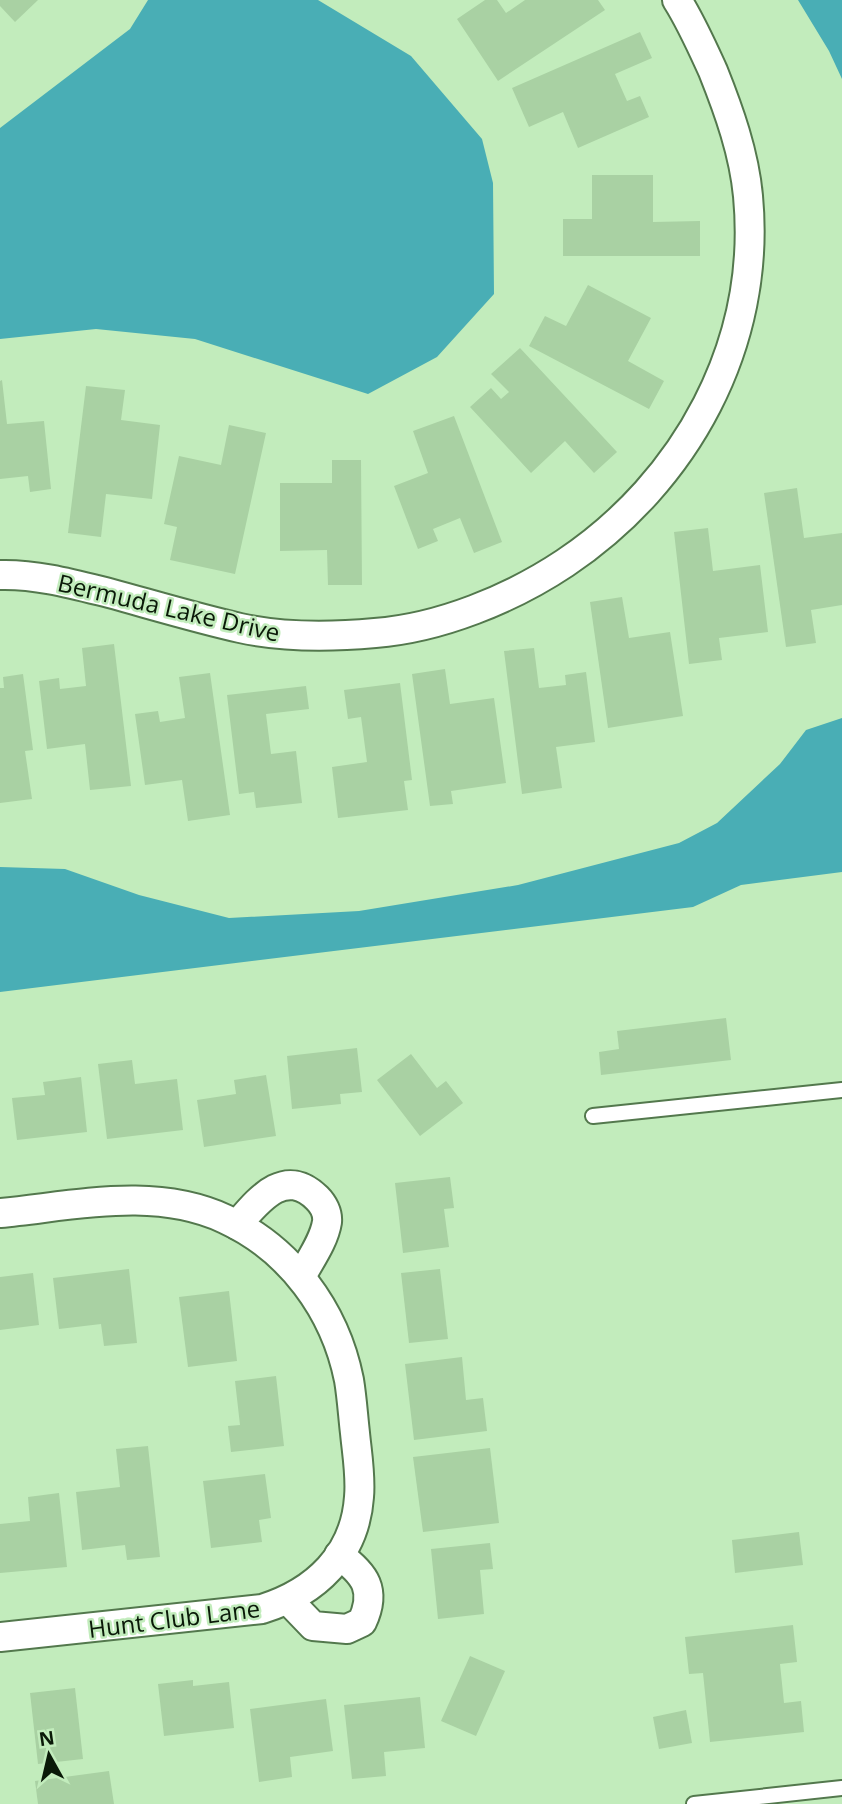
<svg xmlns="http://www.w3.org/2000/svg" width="842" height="1804" font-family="'Open Sans',sans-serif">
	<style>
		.water { fill: #49aeb5 }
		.building { fill: #a9d1a3 }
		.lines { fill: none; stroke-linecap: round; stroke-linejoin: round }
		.lane-casing { stroke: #53784d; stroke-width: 18 }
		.street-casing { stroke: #53784d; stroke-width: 32 }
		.lane { stroke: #fff; stroke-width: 14 }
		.street { stroke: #fff; stroke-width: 28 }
		.labels { text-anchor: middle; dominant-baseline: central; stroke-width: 5; stroke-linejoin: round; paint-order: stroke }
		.street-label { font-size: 24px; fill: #0a1908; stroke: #c2ecbc }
	</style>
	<rect width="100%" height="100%" fill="#c2ecbc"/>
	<g class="water">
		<polygon points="148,0 318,0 411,56 482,139 493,183 494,294 437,357 368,394 195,339 96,329 0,339 0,128 130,29"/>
		<polygon points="798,0 842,0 842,79 829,51"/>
		<polygon points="842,718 842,872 741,885 693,907 0,992 0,867 65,869 139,895 229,918 359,911 518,885 679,843 717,823 780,764 806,730"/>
	</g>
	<g class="building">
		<polygon points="0,0 38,0 15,22 0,6"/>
		<polygon points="485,0 497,0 506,13 525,0 598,0 605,10 498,81 457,19"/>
		<polygon points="640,32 652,58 615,74 627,101 640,96 649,117 578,148 563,112 529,127 512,88"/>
		<polygon points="592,175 653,175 653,222 700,221 700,256 563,256 563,219 592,219"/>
		<polygon points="588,285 651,318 628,361 664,381 649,409 529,346 545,316 566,326"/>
		<polygon points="520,348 617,452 594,473 565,441 531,473 470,407 491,388 501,399 509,392 491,374"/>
		<polygon points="2,380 7,424 44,421 51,489 30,492 28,476 0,479 0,381"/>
		<polygon points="86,386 125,390 121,420 160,425 152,499 106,494 101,537 68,533"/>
		<polygon points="454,416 502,542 474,553 460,518 433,529 438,541 418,549 394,486 428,473 413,431"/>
		<polygon points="229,425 266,433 235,574 170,560 177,527 164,524 179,456 221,465"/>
		<polygon points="332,460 361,460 362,585 328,585 327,550 280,551 280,483 332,483"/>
		<polygon points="797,488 804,538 842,533 842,605 811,610 816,643 786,647 764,493"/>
		<polygon points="708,528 713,571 760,565 768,632 719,638 722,660 689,664 674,532"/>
		<polygon points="622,597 629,638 670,632 683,716 608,728 590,602"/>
		<polygon points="114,644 131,786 90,790 85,744 47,749 39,681 59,678 60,689 86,686 82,648"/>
		<polygon points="534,648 539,688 566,685 565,675 586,672 595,742 556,747 562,788 522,794 504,651"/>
		<polygon points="445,669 450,704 494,698 506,783 451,791 453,804 430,806 412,674"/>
		<polygon points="210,673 230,815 188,821 182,780 145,785 135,714 158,711 160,722 185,718 179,677"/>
		<polygon points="23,674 33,750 25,751 32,799 0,803 0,688 4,688 3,677"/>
		<polygon points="400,683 412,780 404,781 408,810 338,818 332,767 367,762 361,717 348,719 344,690"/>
		<polygon points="306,686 309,709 266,714 271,754 296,751 302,803 256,808 254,792 239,794 227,695"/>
		<polygon points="726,1018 731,1060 601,1075 599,1052 619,1049 617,1031"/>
		<polygon points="357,1048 362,1092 340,1094 341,1104 292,1109 287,1056"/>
		<polygon points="411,1054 437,1088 446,1081 463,1103 420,1136 377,1080"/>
		<polygon points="132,1060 135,1084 177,1079 183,1130 107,1139 98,1064"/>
		<polygon points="266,1075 276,1136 204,1147 197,1100 236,1094 234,1080"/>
		<polygon points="81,1077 87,1132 17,1140 12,1098 45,1095 43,1082"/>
		<polygon points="450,1177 454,1208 444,1209 449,1247 403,1253 395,1183"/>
		<polygon points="129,1269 137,1343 104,1346 101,1324 59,1329 53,1278"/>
		<polygon points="440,1269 448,1339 409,1343 401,1273"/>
		<polygon points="33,1273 39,1325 0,1330 0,1277"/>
		<polygon points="229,1291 237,1361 188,1367 179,1297"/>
		<polygon points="462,1357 466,1400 483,1398 487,1431 414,1440 405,1364"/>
		<polygon points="276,1376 284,1446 231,1452 228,1426 240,1425 235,1381"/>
		<polygon points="148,1446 160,1557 127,1560 125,1545 82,1550 76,1492 120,1487 116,1449"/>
		<polygon points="490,1448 499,1523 423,1532 413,1457"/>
		<polygon points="265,1474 271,1518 259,1520 262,1542 211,1548 203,1481"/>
		<polygon points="59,1493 67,1567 0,1573 0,1524 30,1521 28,1497"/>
		<polygon points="799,1532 803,1565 735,1573 732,1540"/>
		<polygon points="490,1543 493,1569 480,1570 484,1614 438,1619 431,1549"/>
		<polygon points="793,1625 797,1662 780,1664 784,1703 801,1701 804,1732 710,1742 703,1673 689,1674 685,1637"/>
		<polygon points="470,1656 505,1671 476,1736 441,1721"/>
		<polygon points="193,1680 193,1686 229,1682 234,1728 164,1736 158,1684"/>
		<polygon points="75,1688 83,1759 38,1764 30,1693"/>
		<polygon points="420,1697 425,1748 384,1752 386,1776 352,1779 344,1705"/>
		<polygon points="326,1699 333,1751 290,1757 292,1777 259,1782 250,1709"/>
		<polygon points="686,1710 692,1743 659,1749 653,1717"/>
		<polygon points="109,1771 114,1804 38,1804 35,1781"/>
	</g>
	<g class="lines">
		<g class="lane-casing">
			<g id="lane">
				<polyline points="593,1116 842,1090"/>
				<polyline points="694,1804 842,1788"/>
			</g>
		</g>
		<g class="street-casing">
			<g id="street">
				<path d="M0,575C37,574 73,584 109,593C153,605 196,618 240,628C285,638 331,637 375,633C440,628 511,599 565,563C686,482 762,344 748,196C744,153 729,111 713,71C702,47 691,22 677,0"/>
				<path d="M0,1213C74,1206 154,1186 225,1219C290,1249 335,1310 349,1380C352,1398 353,1416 355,1433C357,1454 361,1476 359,1497C355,1555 316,1592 262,1609L0,1637"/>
				<path d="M237,1225C258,1201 284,1166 317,1198C323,1204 328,1213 327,1222C324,1241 310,1260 301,1277"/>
				<path d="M288,1600L313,1626L347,1629L362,1622C377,1590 365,1574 339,1555"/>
			</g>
		</g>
		<use href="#lane" class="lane"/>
		<use href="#street" class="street"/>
	</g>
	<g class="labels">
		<g class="street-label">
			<text transform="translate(169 607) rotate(13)">Bermuda Lake Drive</text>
			<text transform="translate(174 1618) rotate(-7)">Hunt Club Lane</text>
		</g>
	</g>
	<g transform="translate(49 1755) rotate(352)" stroke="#c2ecbc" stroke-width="5" paint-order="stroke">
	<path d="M0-5L12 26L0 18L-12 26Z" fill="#0a1908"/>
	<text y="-10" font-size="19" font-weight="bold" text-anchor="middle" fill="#0a1908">N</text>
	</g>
</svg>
